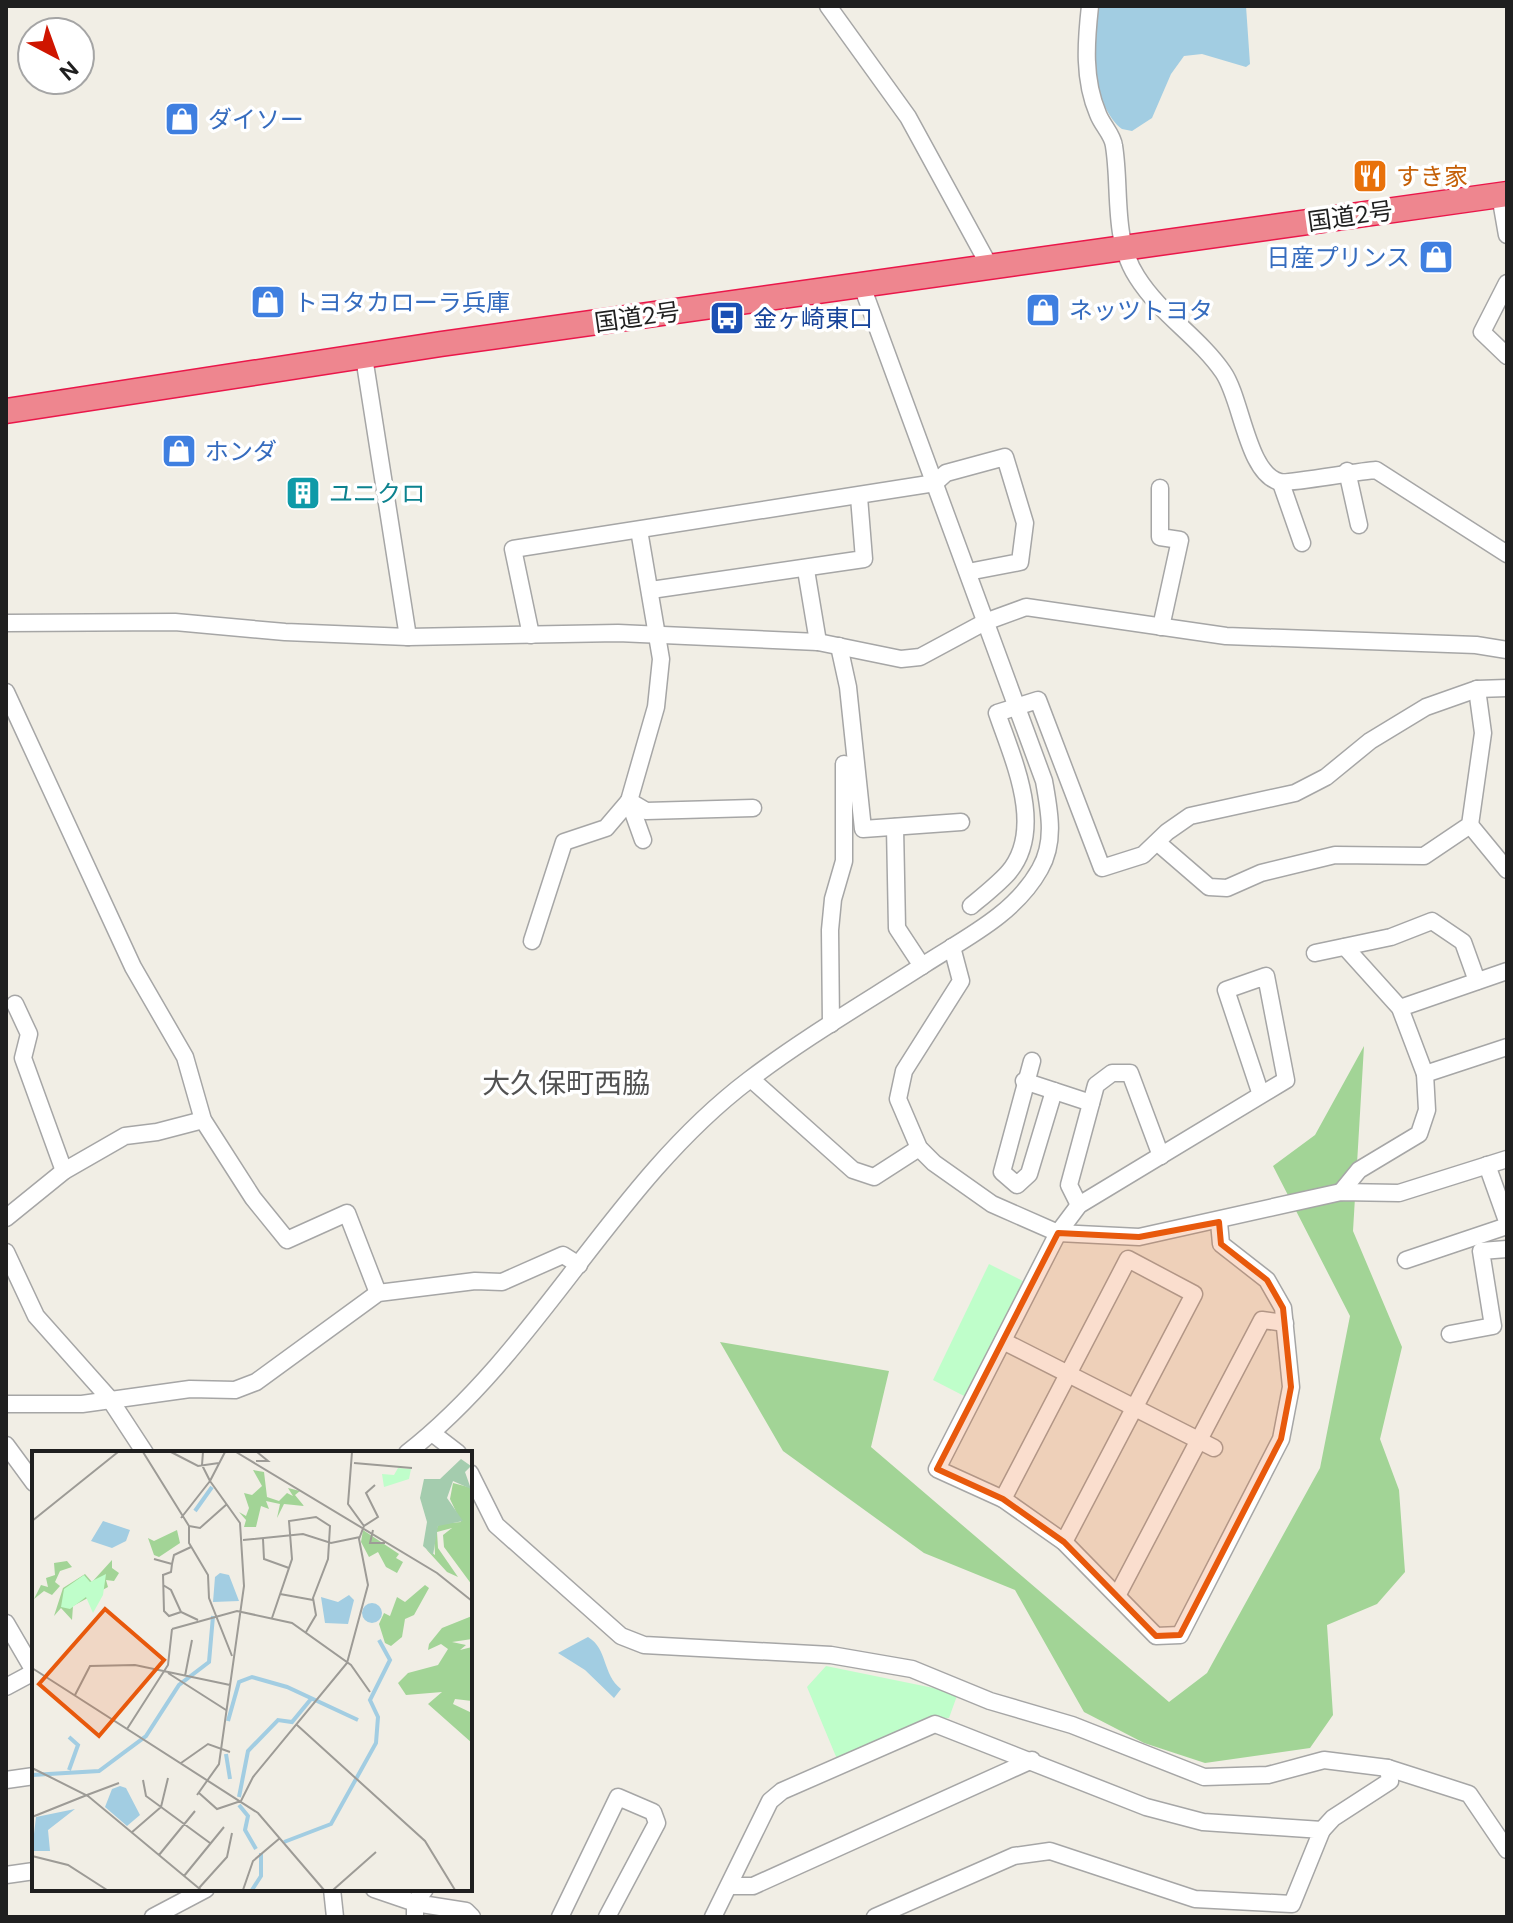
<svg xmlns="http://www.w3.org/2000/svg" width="1513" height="1923" font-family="'DM Sans','Noto Sans JP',sans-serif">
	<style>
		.forest { fill: #a2d496 }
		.park { fill: #bffeca }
		.water { fill: #a2cde2 }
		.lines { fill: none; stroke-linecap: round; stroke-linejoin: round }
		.minor-casing { stroke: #a6a6a6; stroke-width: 19 }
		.highway-casing { stroke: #ea174a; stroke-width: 27 }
		.minor { stroke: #fff; stroke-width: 16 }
		.highway { stroke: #ee868f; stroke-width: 24 }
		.marked { fill: #e8590c; fill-opacity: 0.2; stroke: #e8590c; stroke-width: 6; stroke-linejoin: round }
		.labels { text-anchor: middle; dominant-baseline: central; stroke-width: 7; stroke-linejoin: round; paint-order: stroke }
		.shop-label { font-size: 24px; fill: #366cbe; stroke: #fff; text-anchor: start }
		.food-label { font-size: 24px; fill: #c56008; stroke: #fff; text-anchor: start }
		.street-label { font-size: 24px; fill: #1f1f1f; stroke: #fff }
		.transit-label { font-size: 24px; fill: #164399; stroke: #fff; text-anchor: start }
		.culture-label { font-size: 24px; fill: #0d838f; stroke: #fff; text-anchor: start }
		.quarter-label { font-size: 28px; fill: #525252; stroke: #fff }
		.inset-river { fill: none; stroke: #a2cde2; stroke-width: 4 }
		.inset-road { fill: none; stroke: #9d9b96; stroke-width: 2 }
		.view { fill: #e8590c; fill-opacity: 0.15; stroke: #e8590c; stroke-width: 4 }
		.inset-edge { fill: none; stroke: #1f1f1f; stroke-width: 4 }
	</style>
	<rect width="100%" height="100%" fill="#f1eee5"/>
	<polygon class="forest" points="1364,1046 1353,1231 1402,1347 1380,1439 1399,1490 1405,1572 1377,1604 1327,1625 1333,1715 1310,1748 1205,1763 1144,1743 1084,1712 1015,1590 924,1553 783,1451 720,1342 889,1371 871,1447 1169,1702 1207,1673 1320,1468 1350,1316 1273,1166 1315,1135"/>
	<g class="park">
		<polygon points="989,1264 1023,1281 966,1397 933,1380"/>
		<polygon points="826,1666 958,1693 949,1718 926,1718 837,1759 807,1687"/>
	</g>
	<g class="water">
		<path d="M1098,6H1246L1250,64L1246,67L1202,54L1184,56L1171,74L1152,118L1132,131L1122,129C1095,109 1082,35 1098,6Z"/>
		<path d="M588,1637C608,1649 602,1674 621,1689L614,1698L585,1670L558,1653Z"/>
	</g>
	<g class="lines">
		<g class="minor-casing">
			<g id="minor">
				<polyline points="828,6 908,117 990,267"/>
				<path d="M1090,6C1086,42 1083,79 1098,114C1102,125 1113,135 1114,146C1121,189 1112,239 1137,277C1161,315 1199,337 1223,372C1242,399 1247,474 1280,482C1287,484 1359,471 1376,470L1507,554"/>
				<polyline points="1500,195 1507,235"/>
				<polyline points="1507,283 1482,332 1507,356"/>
				<polyline points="364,357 408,637"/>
				<polyline points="1347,471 1359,525"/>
				<polyline points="1281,483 1302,543"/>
				<polyline points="1160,488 1160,537 1180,540 1161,627"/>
				<polyline points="639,530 661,659 656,707 629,801 643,840"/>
				<polyline points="806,570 818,642"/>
				<polyline points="651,590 864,559 859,497"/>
				<polyline points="6,623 175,622 285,632 408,637 618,633 818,642 901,659 920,657 985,622 1026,607 1226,636 1476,645 1507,650"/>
				<polyline points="531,635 513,549 935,483 946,473 1005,457 1025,523 1020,562 968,572"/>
				<polyline points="839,646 848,687 863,829 961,822"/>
				<polyline points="6,692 133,967 185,1057 203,1120 253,1198 287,1240 347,1213 378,1293"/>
				<polyline points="1470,825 1507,870"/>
				<polyline points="895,827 897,928 922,966"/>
				<polyline points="1158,843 1209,887 1227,888 1261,873 1335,855 1424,856 1470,825 1483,733 1477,689"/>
				<path d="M971,906C983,896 997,885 1008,873C1046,829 1013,760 997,713L1038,700L1102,868L1143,855L1167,832L1190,816L1295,793L1326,777L1370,741L1426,707L1477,689L1507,688"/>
				<polyline points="532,941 564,842 606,828 629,801 646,811 753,808"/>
				<polyline points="952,947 961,981 904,1071 898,1099 919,1148 934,1163 992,1204 1058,1233 1139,1237 1341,1192 1399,1193 1507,1159"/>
				<polyline points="1315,953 1391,937 1432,921 1463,942 1477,981"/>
				<polyline points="15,1004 29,1034 23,1058 64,1171"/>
				<polyline points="1400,1008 1507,971"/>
				<polyline points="831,1024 830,930 833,899 844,861 844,764"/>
				<polyline points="1032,1061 1002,1172 1017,1185 1029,1174 1054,1091"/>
				<polyline points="1425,1074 1507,1047"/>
				<polyline points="751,1079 853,1170 874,1177 919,1148"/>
				<polyline points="1024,1081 1091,1103"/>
				<polyline points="1487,1165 1507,1221"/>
				<polyline points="1341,1192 1359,1170 1419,1134 1427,1110 1425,1074 1400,1008 1345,947"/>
				<polyline points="1079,1205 1069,1185 1096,1085 1112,1073 1130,1073 1161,1156"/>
				<polyline points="6,1218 64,1171 125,1136 157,1132 203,1120"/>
				<polyline points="1219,1222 1221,1244 1267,1280 1283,1308 1291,1387 1281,1439 1180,1635 1156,1636 1064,1542 1003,1499 937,1469 1058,1233 1079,1205 1286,1080 1266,976 1226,990 1261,1095"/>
				<polyline points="6,1252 36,1316 109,1398 145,1453"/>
				<polyline points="1406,1260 1507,1226"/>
				<polyline points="1450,1334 1493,1326 1481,1251 1507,1249"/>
				<polyline points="1003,1341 1214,1448"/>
				<polyline points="6,1404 82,1404 190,1389 235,1390 256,1382 378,1293 475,1281 502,1282 563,1255 579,1265"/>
				<polyline points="432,1433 458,1453"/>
				<polyline points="6,1445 34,1483"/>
				<path d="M407,1453C541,1348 613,1183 749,1080C804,1038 866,1002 925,964C967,937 1015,914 1040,869C1056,841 1049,810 1044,781L862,286"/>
				<polyline points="470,1473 496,1525 621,1636 644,1645 831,1655 912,1669 990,1701 1072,1725 1204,1777 1268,1775 1324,1760 1388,1768 1469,1794 1507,1850"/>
				<polyline points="1003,1499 1128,1259 1194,1294 1064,1542"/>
				<polyline points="1118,1594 1262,1320 1285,1323"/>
				<polyline points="6,1623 34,1671"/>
				<polyline points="6,1687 34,1672"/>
				<polyline points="6,1780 34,1776"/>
				<polyline points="1322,1830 1333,1818 1390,1781 1388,1768"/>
				<polyline points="6,1875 34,1871"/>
				<polyline points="729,1886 753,1886 1032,1760"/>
				<polyline points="332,1889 335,1917"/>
				<polyline points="374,1889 415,1903 415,1917"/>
				<polyline points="425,1889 415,1903 466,1911 472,1917"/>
				<polyline points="153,1917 206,1889"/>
				<polyline points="560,1917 618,1797 653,1812 657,1823 607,1917"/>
				<polyline points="713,1917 770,1801 782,1791 935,1724 1146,1807 1203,1822 1322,1830 1292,1904 1195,1899 1050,1851 1014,1856 875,1917"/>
			</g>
		</g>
		<g class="highway-casing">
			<polyline id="highway" points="6,411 441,344 1507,194"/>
		</g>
		<use href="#minor" class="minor"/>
		<use href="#highway" class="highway"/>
	</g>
	<path class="marked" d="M1219,1222L1221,1244L1267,1280L1283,1308L1291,1387L1281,1439L1180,1635L1156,1636L1064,1542L1003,1499L937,1469L1058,1233L1139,1237Z"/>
	<defs>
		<g id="shop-square" transform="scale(1.8)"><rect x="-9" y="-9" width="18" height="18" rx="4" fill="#3f7fe0" stroke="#fff"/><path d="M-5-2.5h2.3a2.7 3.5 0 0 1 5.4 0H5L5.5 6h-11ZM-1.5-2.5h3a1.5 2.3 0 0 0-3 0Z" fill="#fff"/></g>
		<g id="restaurant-square" transform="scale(1.8)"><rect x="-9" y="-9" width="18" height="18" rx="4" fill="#e8710a" stroke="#fff"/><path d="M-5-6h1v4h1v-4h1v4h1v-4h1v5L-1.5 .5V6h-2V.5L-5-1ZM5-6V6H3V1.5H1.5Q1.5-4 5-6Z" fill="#fff"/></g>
		<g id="bus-square" transform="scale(1.8)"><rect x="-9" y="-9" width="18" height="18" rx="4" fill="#1a4fb4" stroke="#fff"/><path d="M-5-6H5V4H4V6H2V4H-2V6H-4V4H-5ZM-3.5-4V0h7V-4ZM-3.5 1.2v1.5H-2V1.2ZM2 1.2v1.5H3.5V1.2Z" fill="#fff"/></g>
		<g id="building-square" transform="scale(1.8)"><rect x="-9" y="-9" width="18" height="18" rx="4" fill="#0f9aa8" stroke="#fff"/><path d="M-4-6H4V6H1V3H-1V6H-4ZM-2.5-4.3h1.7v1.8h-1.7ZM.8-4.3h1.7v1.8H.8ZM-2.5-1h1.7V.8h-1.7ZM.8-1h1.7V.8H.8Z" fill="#fff"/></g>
	</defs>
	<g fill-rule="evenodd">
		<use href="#shop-square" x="182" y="119"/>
		<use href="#restaurant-square" x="1370" y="176"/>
		<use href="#shop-square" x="1436" y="257"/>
		<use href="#shop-square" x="268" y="302"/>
		<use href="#shop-square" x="1043" y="310"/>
		<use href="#bus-square" x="727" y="318"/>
		<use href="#shop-square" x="179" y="451"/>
		<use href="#building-square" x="303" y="493"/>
	</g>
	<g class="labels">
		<g class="shop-label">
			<text x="208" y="119">ダイソー</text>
			<text x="1410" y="257" text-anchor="end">日産プリンス</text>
			<text x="294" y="302">トヨタカローラ兵庫</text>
			<text x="1069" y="310">ネッツトヨタ</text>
			<text x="205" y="451">ホンダ</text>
		</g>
		<g class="food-label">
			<text x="1396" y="176">すき家</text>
		</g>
		<g class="street-label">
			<text transform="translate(1350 216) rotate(-8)">国道2号</text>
			<text transform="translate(637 317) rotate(-8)">国道2号</text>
		</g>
		<g class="transit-label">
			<text x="753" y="318">金ヶ崎東口</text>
		</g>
		<g class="culture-label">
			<text x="329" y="493">ユニクロ</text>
		</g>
		<g class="quarter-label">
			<text x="566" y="1083">大久保町西脇</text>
		</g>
	</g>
	<g transform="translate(32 1451)">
		<rect width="440" height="440" fill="#f1eee5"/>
		<path d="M221,19L232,21L235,46L247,50L255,42L261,45L256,37L268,40L263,44L272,55L252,53L245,67L248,53L234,50L237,58L229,55L224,76H212L214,69L207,61L214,65L217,57L212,42L220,44L230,35ZM421,32L440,37V134L412,96L411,84L420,77L405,81L406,97L426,126L415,121L394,98L403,104L402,83L407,73L429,71L418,48ZM145,79L148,92L127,106L122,104L116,87L122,90ZM331,79L367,103L364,107L371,111L365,122L354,116L346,101L337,106L329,91ZM80,109V117L87,122L82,130L74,129L76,136L41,155L40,169L29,157L22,165L31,137L53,123L60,131ZM35,110L40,116L28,120L23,131L28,135L20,144L12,140L2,148L9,134L16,136L14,127L23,124L22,112ZM393,134L397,137L382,164L373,168L370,186L359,195L353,192L347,173L352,162L358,165L365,146L373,151ZM440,165V188L420,191L434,194L428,199L440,196V250L423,248L421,253L440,262V292L396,253L410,241L374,244L366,232L376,222L406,214L416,198L409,193L396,199L397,193L410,177Z" fill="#a2d496"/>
		<path d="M429,8L439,15L433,21L439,38L421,30L415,47L431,70L406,75L401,104L391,95L395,71L388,47L392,28H408Z" fill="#a4ccae"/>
		<path d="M366,17L379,18L377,28L352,36L350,23L362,24ZM74,123L71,144L61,162L54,146L38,158L29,156L32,138L52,124L58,131Z" fill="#bffeca"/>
		<path d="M71,70L98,79L94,90L80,97L59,90ZM188,122L197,124L207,150L181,151L183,126ZM317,144L322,149L316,173L293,172L289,146L306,151ZM330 162a10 10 0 1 1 20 0a10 10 0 1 1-20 0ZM88,335L94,337L108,364L95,375L73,356L80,338ZM43,358L16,379L18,400H0L4,366Z" fill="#a2cde2"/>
		<path class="inset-river" d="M163,60L180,36M196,270L207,231L220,226L255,236L326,269M194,303L198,328M37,319L46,294L37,286M0,324L67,320L114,285L147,234L177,211L181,165M207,346L216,300L246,269L260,271L279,248M207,354L216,365L213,379L224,398M252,391L299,373L344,292L346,266L338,249L358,209L347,189M220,439L229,425V402"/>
		<path class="inset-road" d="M111,1L157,75V92L176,124L177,147L200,205M139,1L166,15L187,12M204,1L405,122L440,150M320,1L316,53L332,75M224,10H236L225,1M322,12L380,17M149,67L178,30L170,14L171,1M0,70L86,1M157,75L168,77L195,53M341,79L338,92H353M231,88L232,108L257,117M211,89L271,83L299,92L328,86M122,108L140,113L139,121L131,124M140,113L142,104L159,96M131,123L132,160L137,165L149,161M131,134L139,139L149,161L166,169M248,143L281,149M240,167L260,108L257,70L284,66L298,75L296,108L281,147L284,164L274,181M140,178L205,160L260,172L319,214L338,241M0,217L226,362L292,439M136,222L194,259M153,225L160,189M43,244L58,215L103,214L198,234M265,274L393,390L423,439M95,278L136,214L140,178M149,312L176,293L198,301M0,317L56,345L169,439M111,329L114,345L178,392M167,342L185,358L209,350L221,326L315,212L336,134L327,88L332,75L346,66L334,42L343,34M55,344L87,332M165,344L187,313L212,135L208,72L178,30L193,1M0,366L55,344M99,382L129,356L136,327M127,404L163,360M0,405L36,414L75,439M152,425L192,376M167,437L195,406L200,382M211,439L221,410L248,387M301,439L344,401"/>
		<path class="view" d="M73,158L132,209L67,285L7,233Z"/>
		<rect width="440" height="440" class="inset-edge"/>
	</g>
	<rect width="1513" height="1923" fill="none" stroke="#1f1f1f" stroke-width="16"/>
	<g transform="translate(56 56) rotate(139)"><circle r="38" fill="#ffffff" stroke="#a5a5a5" stroke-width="2"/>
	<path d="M0-6L14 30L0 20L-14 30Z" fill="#cf1500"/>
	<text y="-12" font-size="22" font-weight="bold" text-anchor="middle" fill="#1f1f1f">N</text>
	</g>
</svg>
